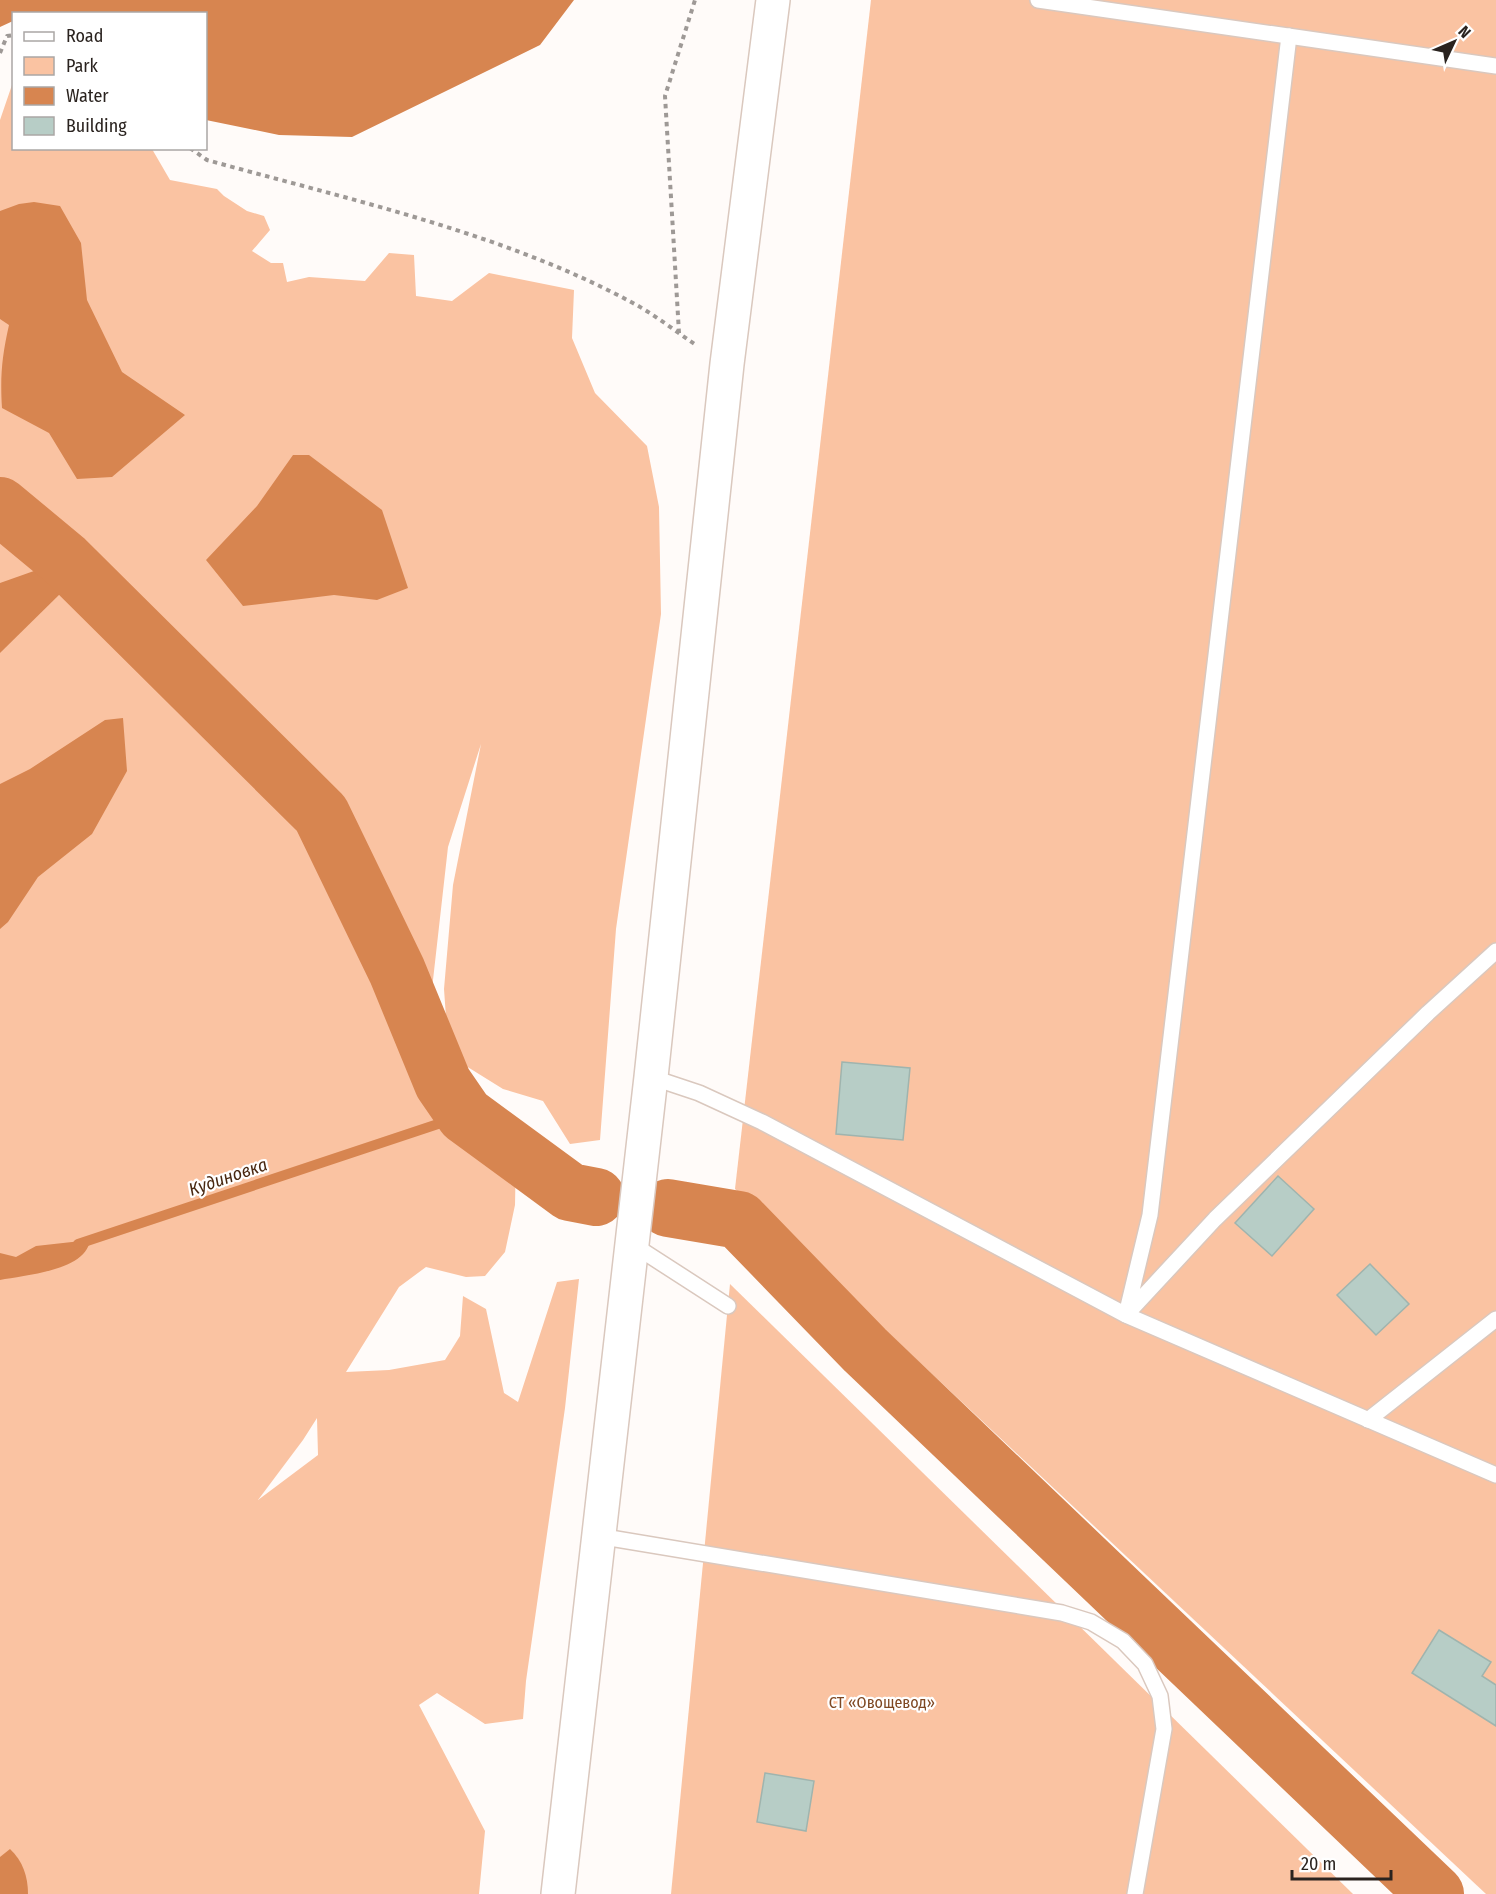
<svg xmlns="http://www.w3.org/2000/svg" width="1496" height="1894" font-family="'Fira Sans Condensed',sans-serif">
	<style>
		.green { fill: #fac3a2; fill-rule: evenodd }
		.water { fill: #d78550 }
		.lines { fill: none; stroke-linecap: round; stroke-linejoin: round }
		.stream { stroke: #d78550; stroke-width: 10 }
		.river { stroke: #d78550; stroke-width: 58 }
		.building { fill: #b7cdc6; stroke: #9fb4ae; stroke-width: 1.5 }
		.lane-casing { stroke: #dac8be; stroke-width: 18 }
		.secondary-casing { stroke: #dac8be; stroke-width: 36 }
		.path { stroke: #9e9996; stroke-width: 4; stroke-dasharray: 4.5 4.5; stroke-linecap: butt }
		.lane { stroke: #fff; stroke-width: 15 }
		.secondary { stroke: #fff; stroke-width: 33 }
		.labels { text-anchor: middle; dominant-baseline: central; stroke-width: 4.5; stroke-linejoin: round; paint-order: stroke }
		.park-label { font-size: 16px; fill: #7f4822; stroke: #fff }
		.water-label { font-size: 18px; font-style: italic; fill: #492811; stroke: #fff }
	</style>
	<rect width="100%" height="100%" fill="#fffbf9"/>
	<g class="green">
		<polygon points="871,0 1496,0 1496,1894 1486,1894 735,1189"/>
		<path d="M13,82L14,148L152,149L170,180L217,189L224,196L247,211L264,216L270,230L252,251L271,263H283L287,282L309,277L365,281L389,253L414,255L416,296L452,301L489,273L574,290L572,338L595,393L647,446L659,507L661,614L616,929L600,1140L570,1144L543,1101L503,1089L458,1061L447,1031L444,989L453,885L481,744L448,847L426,1042L443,1083L465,1115L516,1152L515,1205L505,1252L485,1276L466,1277L426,1267L399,1287L346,1372L389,1370L445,1360L460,1336L463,1296L486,1309L504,1393L518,1402L557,1282L579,1279L565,1408L526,1681L523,1719L485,1724L437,1693L419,1705L485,1831L479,1894H0V120ZM317,1418L318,1455L258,1500L303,1440Z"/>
		<polygon points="730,1284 1353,1894 671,1894"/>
	</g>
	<g class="water">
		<path d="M0,0H574L540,45L352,137L279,135L206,120V14H42C32,11 23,14 14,14L13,21L0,27Z"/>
		<path d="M34,202L60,206L81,243L87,300L122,372L185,415L112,477L77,479L49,433L2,408C0,376 2,356 9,325L0,319V211L19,204Z"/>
		<polygon points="293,455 309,455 382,510 408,588 377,600 334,595 243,606 206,560 257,506"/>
		<polygon points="65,560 62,592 0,653 0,583"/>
		<polygon points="123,718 127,771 92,834 38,877 8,922 0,929 0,784 30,769 105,720"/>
		<path d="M90,1240C86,1271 25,1275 0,1280V1253L16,1257L36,1246Z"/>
		<path d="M10,1849C23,1861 28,1877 28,1894H0V1857Z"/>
	</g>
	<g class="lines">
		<polyline class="stream" points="78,1244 465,1115"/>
		<g class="river">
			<polyline points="0,506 65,560 321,814 397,971 443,1083 465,1115 570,1192 596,1197"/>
			<polyline points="668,1208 739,1220 865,1350 1435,1894"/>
		</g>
	</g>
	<g class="building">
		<polygon points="842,1062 910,1068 903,1140 836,1134"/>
		<polygon points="1278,1176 1314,1209 1272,1256 1235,1223"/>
		<polygon points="1370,1264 1409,1304 1376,1335 1337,1295"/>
		<polygon points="1439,1630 1491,1662 1482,1676 1496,1685 1496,1726 1412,1673"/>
		<polygon points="765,1773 814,1781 806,1831 757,1822"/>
	</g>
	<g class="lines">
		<g class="lane-casing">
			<g id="lane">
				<polyline points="1038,0 1496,66"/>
				<polyline points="1289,36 1150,1215 1126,1315 1215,1219 1428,1013 1496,951"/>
				<polyline points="651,1077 699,1093 762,1122 1126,1315 1496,1475"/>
				<polyline points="632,1244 728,1306"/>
				<polyline points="1368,1420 1496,1319"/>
				<polyline points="598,1536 1062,1613 1091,1622 1123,1641 1145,1664 1160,1696 1164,1729 1135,1894"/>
			</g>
		</g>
		<g class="secondary-casing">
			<polyline id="secondary" points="558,1894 651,1077 727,364 773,0"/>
		</g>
		<g class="path">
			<polyline points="0,53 7,36 14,35"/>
			<path d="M190,148L207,160C347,199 503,233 631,302C654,314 675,331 696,345"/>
			<polyline points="679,333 665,96 695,0"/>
		</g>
		<use href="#lane" class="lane"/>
		<use href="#secondary" class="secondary"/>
	</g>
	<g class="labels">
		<g class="park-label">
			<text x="882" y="1702">СТ «Овощевод»</text>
		</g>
		<g class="water-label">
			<text transform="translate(228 1177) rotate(-19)">Кудиновка</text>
		</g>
	</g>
	<rect x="12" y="12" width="195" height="138" fill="#ffffff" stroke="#aaa7a5" stroke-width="1.5"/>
	<rect x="24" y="32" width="30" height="9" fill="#ffffff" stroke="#aaa7a5" stroke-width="1.5"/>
	<text x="66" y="42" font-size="18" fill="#2a231f">Road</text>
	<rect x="24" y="57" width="30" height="18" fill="#fac3a2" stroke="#aaa7a5" stroke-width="1.5"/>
	<text x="66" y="72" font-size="18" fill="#2a231f">Park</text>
	<rect x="24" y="87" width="30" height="18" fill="#d78550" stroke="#aaa7a5" stroke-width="1.5"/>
	<text x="66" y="102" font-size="18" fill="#2a231f">Water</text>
	<rect x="24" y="117" width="30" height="18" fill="#b7cdc6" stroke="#aaa7a5" stroke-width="1.5"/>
	<text x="66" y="132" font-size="18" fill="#2a231f">Building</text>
	<g transform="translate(1454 42) rotate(46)" stroke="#ffffff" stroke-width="4.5" paint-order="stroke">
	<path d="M0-4.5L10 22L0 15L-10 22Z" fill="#2a231f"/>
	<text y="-9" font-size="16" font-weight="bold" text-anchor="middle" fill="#2a231f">N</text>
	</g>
	<path d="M1292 1870v9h99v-9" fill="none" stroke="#2a231f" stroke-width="3"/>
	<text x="1301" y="1870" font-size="18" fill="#2a231f" stroke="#ffffff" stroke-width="4.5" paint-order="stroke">20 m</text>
</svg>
